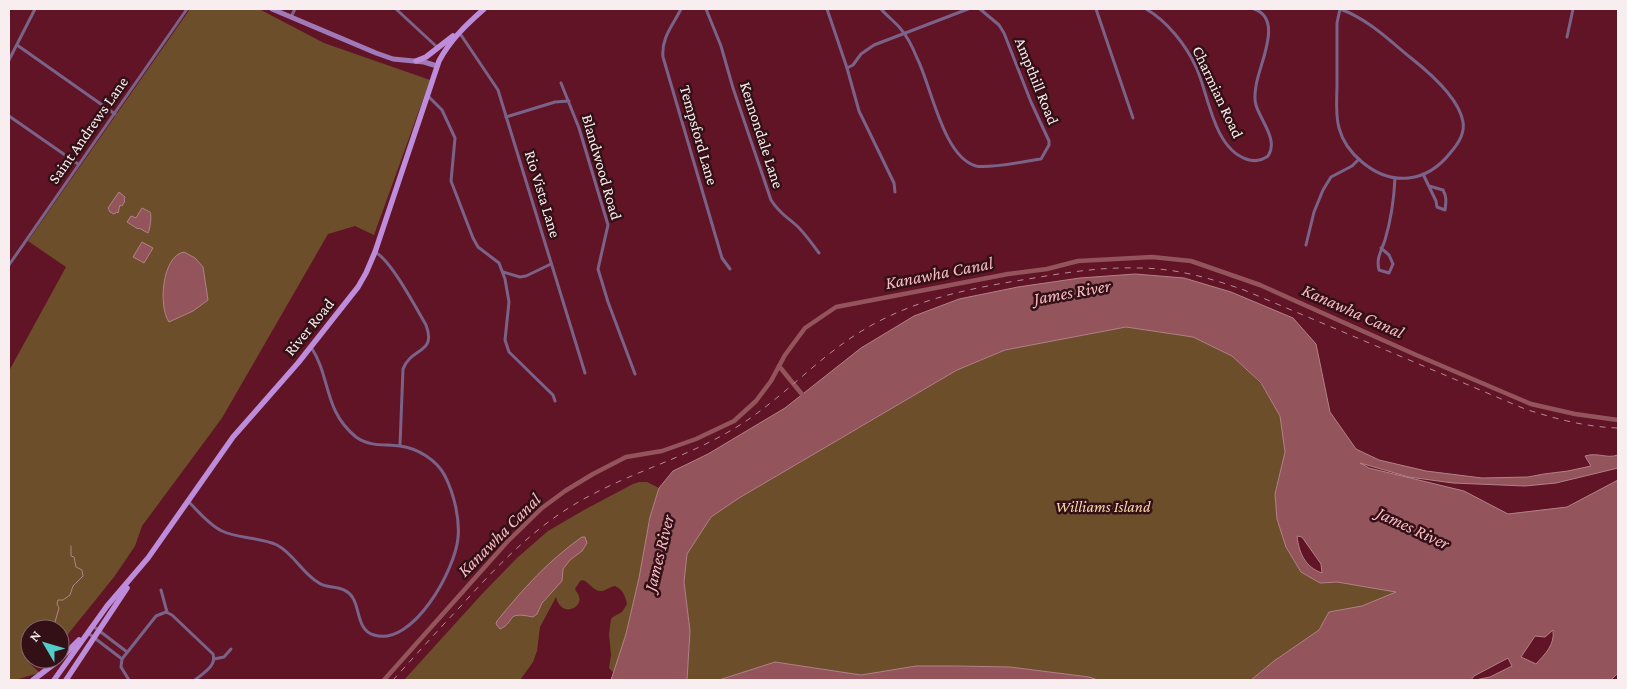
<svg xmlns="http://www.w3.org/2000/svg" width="1627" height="689" font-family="'Crimson Pro',serif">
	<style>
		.green { fill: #6c4f2a }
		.water { fill: #93545c; stroke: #b18288; fill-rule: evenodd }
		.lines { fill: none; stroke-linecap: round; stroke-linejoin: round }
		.stream { stroke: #b18288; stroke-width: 1 }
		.canal { stroke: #93545c; stroke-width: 4.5 }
		.minor { stroke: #7a6289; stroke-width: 3 }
		.secondary { stroke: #a07ab8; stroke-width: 5 }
		.primary { stroke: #bd8cdb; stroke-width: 5.5 }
		.rail { stroke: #b48c95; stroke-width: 1; stroke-dasharray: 6 6; stroke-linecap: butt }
		.labels { text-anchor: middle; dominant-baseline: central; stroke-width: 5; stroke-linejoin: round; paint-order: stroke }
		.street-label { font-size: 16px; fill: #f8eeef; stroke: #321016 }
		.park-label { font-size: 16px; font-style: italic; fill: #fbd7ac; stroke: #321016 }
		.water-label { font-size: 18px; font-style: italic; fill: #f8bcc2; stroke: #321016 }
	</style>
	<rect width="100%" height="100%" fill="#611426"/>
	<g class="green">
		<path d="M190,9H259L324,43L430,80L374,235L355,226L328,234L222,418L142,526L135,546L114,577L60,644V629H30V659H47L42,665H32L28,662L40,673C29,675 20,680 9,680V371L66,267L28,241Z"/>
		<polygon points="1126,327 1193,337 1232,356 1261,384 1280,416 1285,452 1275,494 1286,547 1301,572 1320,583 1337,582 1397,592 1362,606 1329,613 1319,630 1274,661 1251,680 1098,680 1089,677 1010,667 916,666 861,675 775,662 719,680 687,680 690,631 684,582 687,554 711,517 739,498 957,370 1005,350"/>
		<path d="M639,482H647L659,488L650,517L639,578L626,634L614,673L609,668L611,655L609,634L611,619L613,617L622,612L627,604C625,595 623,590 615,586C610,587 606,590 602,591C594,592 590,583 583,580L580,581L575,589C576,592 579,594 579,597C583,607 562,619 556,597L540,627L537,651L533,662L520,680H404L482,594L517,558L548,531L584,510L633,484Z"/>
	</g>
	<g class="water">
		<polygon points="119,192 125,197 124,200 125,201 122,206 120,205 118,213 117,212 114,214 110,212 108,208"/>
		<path d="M142,208C143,208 149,212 150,212C152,215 150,230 148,233L139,228L138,229L127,222L131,216L136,218Z"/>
		<polygon points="142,242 153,248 144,263 133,257"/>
		<path d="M184,252L195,258L203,267L208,300L193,311L169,322C158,306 162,256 184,252Z"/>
		<path d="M1135,274L1184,278L1231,292L1293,318L1316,344L1330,412L1356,449L1379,460L1426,471L1482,478L1528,477L1544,474L1568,471L1591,466L1585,456C1599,452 1606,459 1618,455V468L1556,483L1525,486L1453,483L1409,477L1360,463L1369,468L1464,491L1508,514L1567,507L1618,480V673L1611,680H1475L1490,677L1512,666L1508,658L1474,676L1471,680H1251L1274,661L1319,630L1329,612L1362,606L1396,592L1337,582L1320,583L1301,572L1286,547L1277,519L1275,494L1285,452L1280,416L1261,383L1232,356L1193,337L1126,327L1005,350L957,370L739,498L711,517L687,554L684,582L690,631L687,680H611L626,634L639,578L650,517L659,488L673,471L708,454L785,408L861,348L914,316L959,299L1018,287L1080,278ZM1297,536L1302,537L1321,564L1322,573C1305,567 1299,553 1297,536ZM1553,630C1555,645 1545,654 1536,664L1521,657L1535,636L1545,637Z"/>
		<path d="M582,537H585L587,543L582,551L570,560L563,569L562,581L542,603L537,614L533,617C504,611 517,621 500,629L496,624L497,621C522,590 549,560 582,537Z"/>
		<polygon points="775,662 861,675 916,666 957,666 1010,667 1089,677 1098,680 719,680"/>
	</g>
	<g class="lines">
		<polyline class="stream" points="57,629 55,622 59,608 57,604 58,600 63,600 70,595 73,586 83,576 82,570 76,567 74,557 71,556 71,546"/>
		<g class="canal">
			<polyline points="779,366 805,398"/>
			<polyline points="384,680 507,542 542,508 565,491 593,474 626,457 662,451 696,439 734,421 756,401 771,381 785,355 805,328 836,307 1008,274 1047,269 1078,261 1152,257 1191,261 1260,285 1414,354 1531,404 1575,414 1618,420"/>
		</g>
		<g class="minor">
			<polyline points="396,9 437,47"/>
			<path d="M681,9C673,25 661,38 663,57L722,258L730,269"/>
			<path d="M706,9L721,46L733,88L771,200C780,214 785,215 796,225C805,233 812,244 819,253"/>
			<polyline points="827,9 847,68 859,111 894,183 895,192"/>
			<path d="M881,9C887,16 894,21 900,28C907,36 913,48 917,58C931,85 943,157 976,166C989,169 1026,161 1041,159L1049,145V141L1031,102L1004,33L999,25L980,9"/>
			<polyline points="1096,9 1133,118"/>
			<path d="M1146,9C1167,21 1186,45 1196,67C1209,95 1213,147 1246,159C1254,162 1261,161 1268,156C1279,140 1260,120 1256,105C1254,99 1255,92 1256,86C1259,64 1284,19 1254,9"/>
			<path d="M1340,9C1368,19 1389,40 1411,58C1430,73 1459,98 1463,122C1465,133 1458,144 1451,152C1427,183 1392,187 1362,162C1351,153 1343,143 1339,128C1335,114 1337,98 1337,83C1337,63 1337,43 1337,23L1340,9"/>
			<polyline points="291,17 295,9"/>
			<polyline points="459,32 498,90 585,373"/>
			<polyline points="1567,37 1573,9"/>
			<polyline points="17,45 115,114"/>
			<polyline points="9,60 35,9"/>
			<polyline points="847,68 853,65 861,54 874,45 968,9"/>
			<polyline points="561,83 579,128 608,225 598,269 608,302 635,374"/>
			<polyline points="427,95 442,110 455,138 451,181 473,238 478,247 499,263 505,279 509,302 505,340 509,352 553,395 555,401"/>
			<polyline points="9,116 78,164"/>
			<polyline points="506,117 555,102 569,101"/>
			<path d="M1423,174L1436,201L1437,207L1445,210C1446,202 1447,197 1443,190L1429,186"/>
			<polyline points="1306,245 1314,212 1323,190 1331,177 1352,166 1359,159"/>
			<path d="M1381,248L1389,255L1393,264L1389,273L1379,270C1376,258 1381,252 1385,240C1391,220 1394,199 1395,178"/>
			<path d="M375,252C391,260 416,308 426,325C437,354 411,347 403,369L400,445"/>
			<polyline points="9,265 187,9"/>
			<polyline points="503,272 520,277 526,276 551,264"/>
			<path d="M188,501C198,511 209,525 222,531C239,539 259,537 277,545C294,554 302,573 319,583C326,588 336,586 344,590C363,598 353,629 374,635C413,647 455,570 458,538C460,519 454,494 445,476C437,460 417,448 400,446C384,444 370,447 356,437C323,410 331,377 311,347"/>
			<polyline points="161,590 167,612"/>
			<polyline points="93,626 127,652"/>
			<polyline points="88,633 122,659"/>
			<polyline points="214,659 224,657 231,649"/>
			<path d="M129,680L121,667L122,659L156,616L166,612L172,615L213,654C217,666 203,673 195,680"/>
		</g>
		<polyline class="secondary" points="272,9 376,53 393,59 424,62 437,66"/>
		<g class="primary">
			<polyline points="416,61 426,57 453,36"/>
			<polyline points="33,680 58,661 79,640"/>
			<path d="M54,680L107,606L148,558L233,437L298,363L358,287L366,273L375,252L439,61C450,40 467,24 484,9"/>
			<polyline points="66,680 127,588"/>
		</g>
		<path class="rail" d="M393,680C415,656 437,631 460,607C497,566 534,527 582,500C631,472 686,458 735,428C780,401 815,360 860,332C915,298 972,288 1034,278C1069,272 1103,267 1138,268C1175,268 1210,278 1244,290L1525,409C1556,419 1586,427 1618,428"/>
	</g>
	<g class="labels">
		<g class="street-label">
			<text transform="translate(1037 81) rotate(68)">Ampthill Road</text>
			<text transform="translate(1218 92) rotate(65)">Charmian Road</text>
			<text transform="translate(88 130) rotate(-55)">Saint Andrews Lane</text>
			<text transform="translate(699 135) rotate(74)">Tempsford Lane</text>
			<text transform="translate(762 135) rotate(72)">Kennondale Lane</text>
			<text transform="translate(602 167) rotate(74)">Blandwood Road</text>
			<text transform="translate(543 194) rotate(73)">Rio Vista Lane</text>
			<text transform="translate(309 327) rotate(-51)">River Road</text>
		</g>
		<g class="park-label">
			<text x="1103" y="506">Williams Island</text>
		</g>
		<g class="water-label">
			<text transform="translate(939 273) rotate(-11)">Kanawha Canal</text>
			<text transform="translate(1072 292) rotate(-10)">James River</text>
			<text transform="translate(1353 311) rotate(24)">Kanawha Canal</text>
			<text transform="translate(1413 528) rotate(25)">James River</text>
			<text transform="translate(499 535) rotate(-45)">Kanawha Canal</text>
			<text transform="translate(659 553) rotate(-76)">James River</text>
		</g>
	</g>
	<rect width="1627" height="689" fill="none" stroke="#f8eeef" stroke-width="20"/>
	<g transform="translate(45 644) rotate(308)"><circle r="24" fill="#321016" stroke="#81696d"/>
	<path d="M0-4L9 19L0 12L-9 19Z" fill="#53cdc9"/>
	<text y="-8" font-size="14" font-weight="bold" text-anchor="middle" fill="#f8eeef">N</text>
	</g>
</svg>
